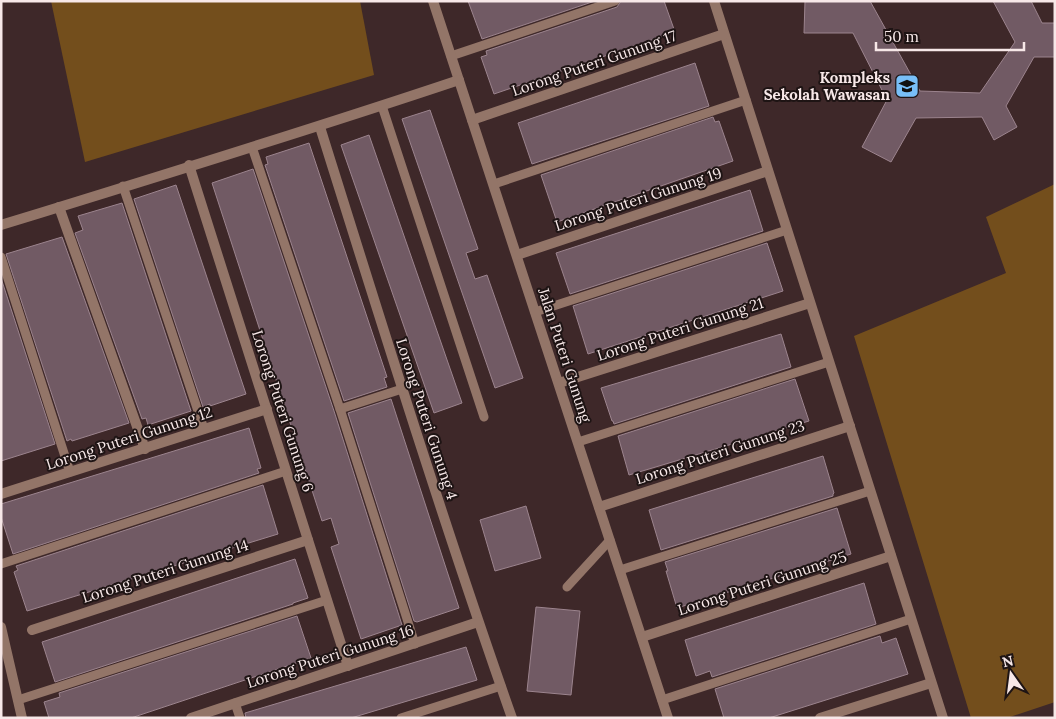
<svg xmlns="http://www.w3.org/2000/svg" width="1056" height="719" font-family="Lora,serif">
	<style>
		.green { fill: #734e1c }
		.building { fill: #715a64; stroke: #9c848e }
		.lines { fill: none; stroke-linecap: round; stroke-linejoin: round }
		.lane { stroke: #937568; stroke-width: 9 }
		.street { stroke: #937568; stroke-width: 10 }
		.labels { text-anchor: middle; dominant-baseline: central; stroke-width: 4; stroke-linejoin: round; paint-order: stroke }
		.street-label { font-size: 15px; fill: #f7e8e8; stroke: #1e1414 }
		.poi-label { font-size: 15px; font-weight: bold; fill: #f7e8e8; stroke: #1e1414; text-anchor: end }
	</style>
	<rect width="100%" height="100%" fill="#3e2829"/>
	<g class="green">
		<polygon points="51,1 360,1 374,75 85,162"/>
		<polygon points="1055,184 1055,702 1007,718 971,718 854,336 1006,273 986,217"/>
	</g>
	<g class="building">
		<polygon points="468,1 595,1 482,39"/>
		<polygon points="621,1 664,1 675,32 494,94 481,57 487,55 486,51 617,7"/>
		<polygon points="805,1 870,1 920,91 980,93 1015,42 993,1 1031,1 1042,23 1055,23 1055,57 1034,57 1006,106 1017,127 994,140 982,117 916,118 891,162 862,147 887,100 853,33 804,33"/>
		<polygon points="695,63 709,106 532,164 518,123"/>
		<polygon points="430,110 478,249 466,253 475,279 487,275 523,378 495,388 402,119"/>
		<polygon points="713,117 715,122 719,121 733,161 557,222 541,175"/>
		<polygon points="369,135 462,403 434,413 341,145"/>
		<polygon points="309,143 387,377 384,378 387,387 344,401 265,165 268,164 266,157"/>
		<polygon points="253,169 334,411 402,625 361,639 331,547 339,544 331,518 322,521 212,183"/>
		<polygon points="176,185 246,394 210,406 210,404 203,407 134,199"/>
		<polygon points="750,190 763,231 570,294 556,253"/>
		<polygon points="122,203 191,411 148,425 146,418 142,419 75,233 83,230 78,216"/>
		<polygon points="62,237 129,423 72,441 71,439 67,441 6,254"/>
		<polygon points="767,243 783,291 588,354 573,306"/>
		<polygon points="1,278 55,444 1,461"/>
		<polygon points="781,334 791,367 614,424 613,421 612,421 601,388"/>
		<polygon points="795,379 809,421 629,475 618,436"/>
		<polygon points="391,399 459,608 417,622 414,621 348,413"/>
		<polygon points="249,428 261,468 257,469 259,473 13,554 1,517 1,504"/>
		<polygon points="823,456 834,493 833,494 833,496 661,550 649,510"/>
		<polygon points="263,485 278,534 27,611 14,572 18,570 16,566"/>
		<polygon points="526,506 541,558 495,571 480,520"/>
		<polygon points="837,508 851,554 677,608 666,571 668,571 665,562"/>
		<polygon points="295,559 308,598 293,603 293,604 55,682 42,642"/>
		<polygon points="864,583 876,624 712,677 710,671 696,676 685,640"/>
		<polygon points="536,607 580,611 571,695 527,691"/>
		<polygon points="297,616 311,658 131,718 49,718 44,702 60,697 59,693"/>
		<polygon points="880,636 882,643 896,638 908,674 769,718 724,718 715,689"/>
		<polygon points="466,647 477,680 351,718 246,718 245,713"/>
	</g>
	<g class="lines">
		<g class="lane">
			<polyline points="451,56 615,1"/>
			<polyline points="382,106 484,417"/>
			<polyline points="252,147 340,409 415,644"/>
			<polyline points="494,184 746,100"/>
			<polyline points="123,186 204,429"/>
			<polyline points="1,257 70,472"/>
			<polyline points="535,312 787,230"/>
			<polyline points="340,409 402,389"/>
			<polyline points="578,442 829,362"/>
			<polyline points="1,564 286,471"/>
			<polyline points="620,570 870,491"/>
			<polyline points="567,587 610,540"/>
			<polyline points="18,700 327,600"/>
			<polyline points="662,700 911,619"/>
			<polyline points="235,703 240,718"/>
			<polyline points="401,718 501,686"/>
		</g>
		<g class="street">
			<polyline points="433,1 668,718"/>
			<polyline points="714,1 943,718"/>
			<polyline points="472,120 724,34"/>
			<path d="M320,127C382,325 443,522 512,718"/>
			<polyline points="189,165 348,666"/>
			<polyline points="59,207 145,449"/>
			<path d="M1,225C154,178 307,131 459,80"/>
			<polyline points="517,255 768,171"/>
			<polyline points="559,383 810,303"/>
			<polyline points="1,494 267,409"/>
			<polyline points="599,507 850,426"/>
			<polyline points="1,627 22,718"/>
			<polyline points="32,630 308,540"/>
			<polyline points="642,637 891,556"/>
			<polyline points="191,718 478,622"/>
			<polyline points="820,718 931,683"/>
		</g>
	</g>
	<defs>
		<g id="school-square" transform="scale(1.25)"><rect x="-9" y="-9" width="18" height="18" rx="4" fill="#78bff8" stroke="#1e1414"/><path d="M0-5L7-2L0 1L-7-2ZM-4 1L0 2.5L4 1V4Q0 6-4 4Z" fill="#111"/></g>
	</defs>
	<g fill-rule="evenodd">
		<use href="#school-square" x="907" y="86"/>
	</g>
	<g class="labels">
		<g class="street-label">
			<text transform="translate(594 63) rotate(-19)">Lorong Puteri Gunung 17</text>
			<text transform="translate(638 199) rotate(-18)">Lorong Puteri Gunung 19</text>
			<text transform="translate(680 329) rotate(-18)">Lorong Puteri Gunung 21</text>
			<text transform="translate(565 355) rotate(72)">Jalan Puteri Gunung</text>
			<text transform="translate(283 411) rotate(72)">Lorong Puteri Gunung 6</text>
			<text transform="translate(427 419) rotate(72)">Lorong Puteri Gunung 4</text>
			<text transform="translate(129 438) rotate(-18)">Lorong Puteri Gunung 12</text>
			<text transform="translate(720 452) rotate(-18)">Lorong Puteri Gunung 23</text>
			<text transform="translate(165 571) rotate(-18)">Lorong Puteri Gunung 14</text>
			<text transform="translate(762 583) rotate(-18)">Lorong Puteri Gunung 25</text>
			<text transform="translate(330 656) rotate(-18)">Lorong Puteri Gunung 16</text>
		</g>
		<g class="poi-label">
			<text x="890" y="77">Kompleks<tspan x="890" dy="17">Sekolah Wawasan</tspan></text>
		</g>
	</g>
	<rect width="1056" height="719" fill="none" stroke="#f7e8e8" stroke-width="5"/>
	<g transform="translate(1011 674) rotate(346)" stroke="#1e1414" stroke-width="4" paint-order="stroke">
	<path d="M0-4L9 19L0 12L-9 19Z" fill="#f7e8e8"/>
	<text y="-8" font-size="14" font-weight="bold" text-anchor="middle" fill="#f7e8e8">N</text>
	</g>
	<path d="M876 42v8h148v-8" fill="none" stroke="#f7e8e8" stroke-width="2.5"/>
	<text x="884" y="42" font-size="15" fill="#f7e8e8" stroke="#1e1414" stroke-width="4" paint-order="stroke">50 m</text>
</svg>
